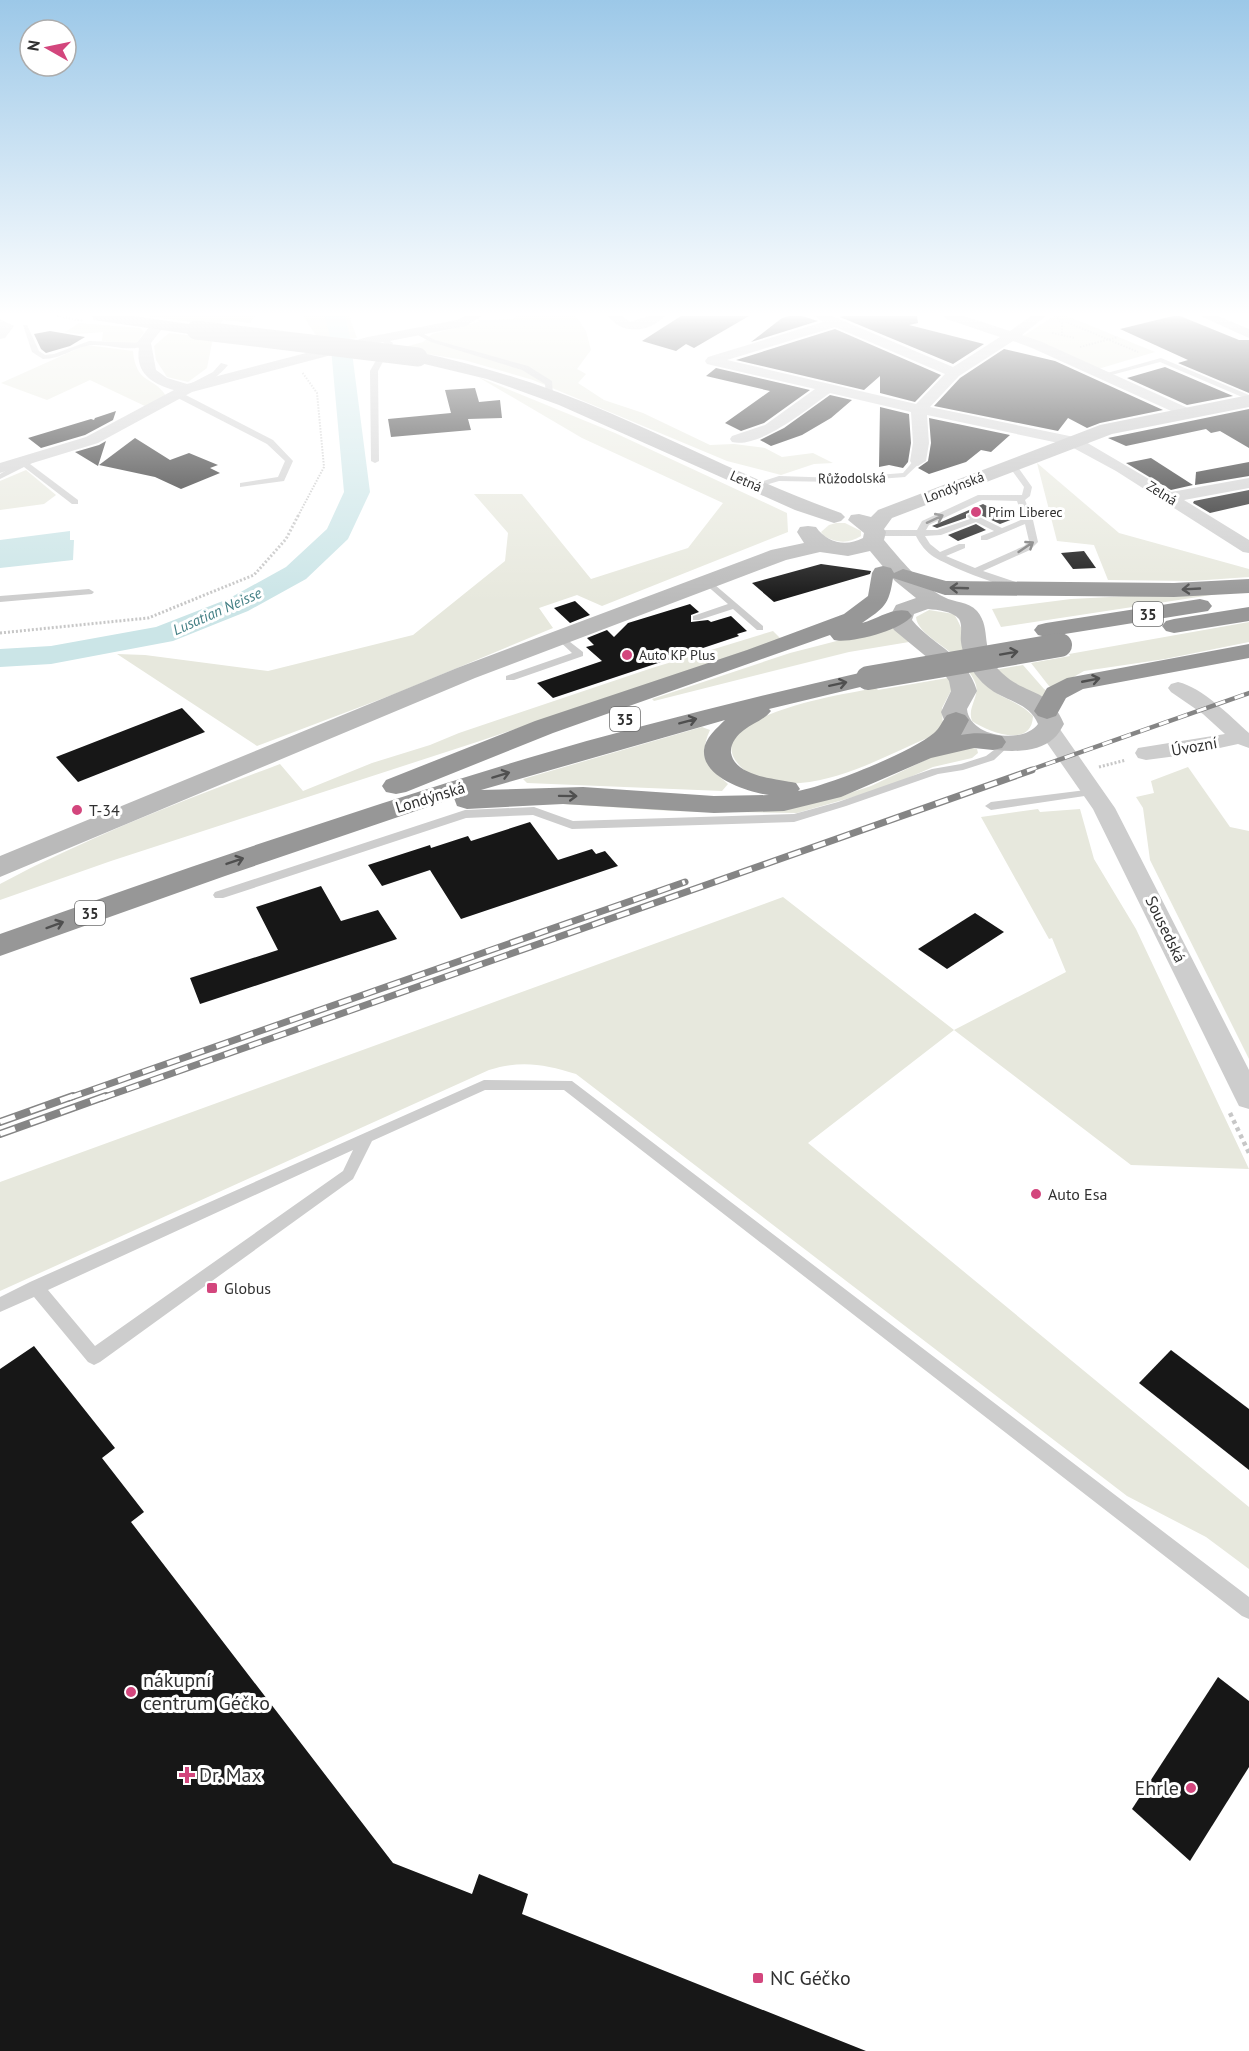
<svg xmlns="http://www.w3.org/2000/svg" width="1249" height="2051" font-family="'PT Sans',sans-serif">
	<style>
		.green { fill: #e7e8dd }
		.water { fill: #cbe5e7 }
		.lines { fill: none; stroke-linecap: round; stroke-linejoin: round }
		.river { fill: #cbe5e7; fill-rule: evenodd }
		.building { fill: #171717 }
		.path-far2 { stroke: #c7c7c7; stroke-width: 2; stroke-dasharray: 1.5 1.5; stroke-linecap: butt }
		.path-far1 { stroke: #c7c7c7; stroke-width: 3; stroke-dasharray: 2 2; stroke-linecap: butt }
		.path { stroke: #c7c7c7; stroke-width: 4.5; stroke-dasharray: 4 4; stroke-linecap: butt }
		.lane { fill: #cdcdcd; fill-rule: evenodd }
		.street { fill: #cdcdcd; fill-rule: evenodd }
		.secondary { fill: #bababa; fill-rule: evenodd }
		.highway { fill: #979797; fill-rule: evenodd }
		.rail-far2-casing { stroke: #858585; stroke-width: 4.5 }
		.rail-far1-casing { stroke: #858585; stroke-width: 7 }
		.rail-casing { stroke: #858585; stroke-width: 8 }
		.rail-far2 { stroke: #fff; stroke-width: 3; stroke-dasharray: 10; stroke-linecap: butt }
		.rail-far1 { stroke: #fff; stroke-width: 4.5; stroke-dasharray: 13; stroke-linecap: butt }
		.rail { stroke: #fff; stroke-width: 5; stroke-dasharray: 16; stroke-linecap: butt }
		.secondary-bridge { stroke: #bababa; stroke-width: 19 }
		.highway-bridge { stroke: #979797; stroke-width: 24 }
		.oneway { stroke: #777 }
		.oneway2 { stroke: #4f4f4f }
		.poi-dot { fill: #d3467d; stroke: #fff; stroke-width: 2 }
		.labels { text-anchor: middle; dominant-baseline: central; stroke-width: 6; stroke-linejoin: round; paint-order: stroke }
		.far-street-label { font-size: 14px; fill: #303030; stroke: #fff }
		.far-poi-label { font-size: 14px; fill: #303030; stroke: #fff; text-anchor: start }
		.far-water-label { font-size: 15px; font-style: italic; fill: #437f84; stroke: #fff }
		.shield { fill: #fff; stroke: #6e6e6e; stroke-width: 1.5 }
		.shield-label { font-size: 15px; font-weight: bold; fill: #303030 }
		.street-label { font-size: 16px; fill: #303030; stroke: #fff }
		.poi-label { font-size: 16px; fill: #303030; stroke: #fff; text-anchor: start }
		.near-poi-label { font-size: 20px; fill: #303030; stroke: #fff; text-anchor: start }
	</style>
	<rect width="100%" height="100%" fill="#fff"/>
	<g class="green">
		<polygon points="147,316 255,316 250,323 223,320 219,326"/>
		<polygon points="303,316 349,316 357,338 332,340 317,337"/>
		<polygon points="515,316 576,316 586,331 591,350 577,369 586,374 578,383 604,400 643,413 710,445 734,444 765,448 782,457 813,453 833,463 814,464 781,475 727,461 533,380 464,360 397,349 423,342 432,334 478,322 479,320 514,319"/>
		<polygon points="1054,316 1067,316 1155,352 1098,369 1023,336"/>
		<polygon points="79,323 140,328 144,332 136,344 102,341 103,332 79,334 65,332"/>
		<polygon points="169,333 213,338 207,368 188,382 167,377 156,360 154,346"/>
		<path d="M86,345L133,351C136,385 154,376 166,396L147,407L90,380L47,400L1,383Z"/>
		<polygon points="478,377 615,433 787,513 788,532 602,606 577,595 539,608 553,628 397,693 257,746 117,654 145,655 268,671 413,635 505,561 508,533 474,494 522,494 591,579 688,548 723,503 582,438"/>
		<polygon points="1037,463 1119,533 1249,569 1249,577 1192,581 1108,580 1094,545 1057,541"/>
		<polygon points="26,470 56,495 44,504 0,510 0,481"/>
		<path d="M836,523H845L861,531V536C848,544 837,543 824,536L821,532L829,525Z"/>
		<polygon points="1244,590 1001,627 992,609 1071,599"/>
		<path d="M929,610L954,614C968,636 969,665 987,685C999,699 1018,700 1033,716C1032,749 988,732 972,721C967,708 979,698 976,685C974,677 966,668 961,662C950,648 917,634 916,617Z"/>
		<polygon points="1249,622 1249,642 1165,659 1084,671 1054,688 1049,686 1031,663 1070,656 1069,654"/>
		<polygon points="895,626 915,641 849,652 654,701 652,699 790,653"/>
		<path d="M773,631L781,639L483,740L111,861L0,900V884C90,836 185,800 280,764L303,791L372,763L430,745L459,733L652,668Z"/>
		<polygon points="1023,665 1044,689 1049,692 1042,699 1014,687 994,670"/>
		<path d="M953,677L955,683L942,708L943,728L932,736C889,754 847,779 800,783C783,784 756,781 743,769C687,717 850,693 876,688L878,690Z"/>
		<path d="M702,727L710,730C698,756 708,767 728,784L722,791L527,783L523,779Z"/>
		<polygon points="970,747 977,749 978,753 972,758 933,767 885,788 797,813 671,811 548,803 696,807 844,795 871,786 932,757"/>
		<polygon points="1188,767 1230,827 1249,831 1249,1059 1150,860 1143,808 1136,797 1154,793 1151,781"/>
		<path d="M1038,809L1040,812L1080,809L1094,859L1136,929L1249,1169L1131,1165L954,1030L808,1143L1249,1507V1569L1206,1537L1127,1496L576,1074C544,1064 521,1060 489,1070L0,1291V1182L783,897L954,1030L1066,972L1052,938L1049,939L981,817Z"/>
	</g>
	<polygon class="water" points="70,531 70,540 74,540 73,560 0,568 0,540"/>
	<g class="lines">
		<polygon class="river" points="325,316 345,316 350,337 370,492 348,539 306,579 248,611 173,641 51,664 0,667 0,649 51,646 156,627 228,599 286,567 327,529 344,492 330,337"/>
	</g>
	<g class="building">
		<polygon points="681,316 749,316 694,348 686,344 676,351 642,341"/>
		<polygon points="790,316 802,316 818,321 751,342 782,318"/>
		<polygon points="844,316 917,316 918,323 909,325 984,344 953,364 840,317"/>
		<polygon points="1173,316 1180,316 1239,340 1249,340 1249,393 1178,363 1188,360 1120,329"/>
		<polygon points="835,329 941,375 915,402 880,393 880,376 864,390 736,360"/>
		<polygon points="50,331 85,337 70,346 46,353 41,349 34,334"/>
		<polygon points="1004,349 1055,361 1163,410 1100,423 1087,428 1068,418 1058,431 934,406 960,378"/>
		<polygon points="1165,367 1233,396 1187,405 1127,378"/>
		<polygon points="716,368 810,390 764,423 741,431 725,423 770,391 706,376"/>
		<polygon points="475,388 479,402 500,400 502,418 468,419 471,430 391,437 388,419 451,413 445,390"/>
		<polygon points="830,395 852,400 831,418 802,435 771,446 760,440 784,428"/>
		<polygon points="880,407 909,414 911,443 908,462 903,468 889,465 879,467"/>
		<polygon points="1249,409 1249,448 1220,431 1211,433 1206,429 1126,446 1108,438"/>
		<polygon points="116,411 113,420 85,435 41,448 28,438 91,419 94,420 95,418"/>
		<polygon points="929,418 1010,435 991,452 981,450 966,462 929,474 918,468 928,461 931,443"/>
		<polygon points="135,438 170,460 189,453 218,465 210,468 220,473 181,489 155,477 99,465"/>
		<polygon points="106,441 98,466 75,452 99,445"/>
		<polygon points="1151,458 1193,485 1171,490 1126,463"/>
		<polygon points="1249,462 1249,476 1195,485 1196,472"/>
		<polygon points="1249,490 1249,504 1210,513 1193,503 1194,501"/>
		<polygon points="983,504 1013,519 1000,524 972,511 966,514 966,518 937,528 932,526"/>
		<polygon points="976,524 986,530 958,541 948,535"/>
		<polygon points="1084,551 1096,568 1073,569 1061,553"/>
		<polygon points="821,564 871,571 870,574 774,602 752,583"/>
		<polygon points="575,601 590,615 570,623 554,608"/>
		<polygon points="690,604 699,612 691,615 691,622 708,620 711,622 731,616 747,631 737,634 739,636 553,698 537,683 602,661 586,647 594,645 587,638 607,630 614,637 628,623"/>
		<polygon points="182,708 205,732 78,782 56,757"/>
		<polygon points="530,822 558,860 592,849 596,854 605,851 618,866 461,919 430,870 382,886 368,865 430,845 431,848 468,836 471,841"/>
		<polygon points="321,886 341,921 378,910 397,939 200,1004 190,978 278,950 256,907"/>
		<polygon points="975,913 1004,932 947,969 918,949"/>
		<polygon points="34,1346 115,1448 102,1458 144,1512 131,1522 393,1863 472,1894 479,1874 528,1894 522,1914 866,2051 0,2051 0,1369"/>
		<polygon points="1171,1350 1249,1409 1249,1470 1139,1383"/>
		<polygon points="1218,1677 1249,1701 1249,1767 1190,1861 1132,1809"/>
	</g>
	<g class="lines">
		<g class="path-far2">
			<polyline points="57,316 83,321"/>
			<polyline points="1057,318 1138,352"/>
			<polyline points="1059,321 1062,323 1062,336"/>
			<polyline points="1052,333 1075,338"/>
			<polyline points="1080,347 1118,337"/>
			<polyline points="298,516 324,467 317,393 302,372"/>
		</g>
		<g class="path-far1">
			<polyline points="0,633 148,618 254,575 286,539 299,514"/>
			<polyline points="1099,767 1126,760"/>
		</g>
		<polyline class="path" points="1230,1113 1249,1153"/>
		<g class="lane">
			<path d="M23,325H27L39,351L45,355L54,354L89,341L142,343L146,345C131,353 110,344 93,345C76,346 62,359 43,359L32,352Z"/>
			<polygon points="416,332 420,332 435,340 528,366 552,381 553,395 546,397 545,384 522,370 431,342 416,334"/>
			<polygon points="382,336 393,343 378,371 379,461 375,463 371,461 370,371 385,344 379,338"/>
			<polygon points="1161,358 1249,395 1249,400 1160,362 1104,377 1100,375"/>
			<path d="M221,363L228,365C219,376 201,390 186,390V386L213,372Z"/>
			<polygon points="174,392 180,392 273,440 293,461 284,481 240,487 240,483 278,477 285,461 267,444 174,396"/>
			<polygon points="28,458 34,458 34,462 30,464 78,500 78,504 72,504 24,467 0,479 0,474"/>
			<polygon points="915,459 922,461 905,477 839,482 779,481 755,488 751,485 779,476 839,478 903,473"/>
			<path d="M1009,463H1015L1032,487L1030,496L1025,500L1033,520L1038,542L1030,550L983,571L1022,584V588C1006,590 949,566 934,557C926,552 920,544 916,536H875L871,533L875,530H917L922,521L978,495H1022L1024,487L1008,465ZM982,500L1017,501L1023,519L1002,528L971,513L967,516L970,519L937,530H926L929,525ZM976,522L994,531L981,536V540H987L1025,524L1029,541L1024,546L975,568L946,556L965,548V544H959L940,552L930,544L925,536L941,535Z"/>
			<polygon points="708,579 763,626 763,630 757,630 733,609 699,620 693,620 693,616 728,604 705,584 703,582"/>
			<polygon points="89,589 94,592 92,594 0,602 0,596"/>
			<polygon points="561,635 583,652 583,656 514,680 506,680 506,676 572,653 556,638"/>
			<polygon points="1006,741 1011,744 994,760 963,770 938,774 846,806 794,822 572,829 533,815 466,818 223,898 215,898 213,895 215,892 465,810 534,807 573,821 794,814 838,802 932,769 961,764 986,756"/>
			<polygon points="1094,789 1098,790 1098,794 991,810 985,806 991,802"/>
			<path d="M484,1080L572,1081L1249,1597V1619L1242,1616L564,1090H485L372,1141L353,1179L100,1362L94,1365L88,1362L34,1297L0,1312V1297L30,1282ZM353,1150L343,1171L95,1346L48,1290Z"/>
		</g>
		<g class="street">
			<path d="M465,316H482L466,326L369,345L192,392L98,443L0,473V463L86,437L174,390C152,384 135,373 139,348L135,345L153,322H163L165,325L151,343L156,370L167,378L187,384L368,337L457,320Z"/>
			<path d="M608,316H622L630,322L649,316H665C649,333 622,335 608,316Z"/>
			<path d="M814,316H832L953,367L1000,337L946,319L944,316H964L1010,331L1031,316H1046L1022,335L1042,342L1190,409L1193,412L1190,415H1180L1032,348L1013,341L959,376L930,407L1079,438L1171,492L1249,478V488L1184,500L1249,540V553L1243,552L1116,471L1068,445L927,415L929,443L926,461L918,466L912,464L910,461L913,443L911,412L830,393C808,408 760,449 732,442L730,439L732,436L765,425L815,389L707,364L705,361L708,357L823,322ZM835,327L945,374L916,404L727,360Z"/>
			<polygon points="1200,316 1218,316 1249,329 1249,338"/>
			<polygon points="0,319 14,326 5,338 0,339"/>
			<path d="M1178,682C1203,688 1230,716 1249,733V748L1238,744L1192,754L1146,760L1138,758L1135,753L1138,748L1225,734L1203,714L1171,692L1168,688L1171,684Z"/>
			<polygon points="1049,724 1057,725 1115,808 1249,1070 1249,1109 1239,1106 1235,1098 1093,809 1038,730 1041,725"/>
		</g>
		<g class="secondary">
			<polygon points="92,316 133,316 196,325 204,330 196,335 100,321 94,320"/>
			<path d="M418,352C484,366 548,386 610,413C687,446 762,485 841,513L845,517L841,521L834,523L795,510L559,405L487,379L412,361L409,357L412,353Z"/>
			<path d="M1249,395V407L1112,434L892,518L884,529L886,532L884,540C899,558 923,587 944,597C955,603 968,601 977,611C993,630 978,650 1002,673C1026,696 1049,687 1064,724C1061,729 1058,735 1053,739C1033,758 981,752 959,738C949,732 945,723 941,712L951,691L949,681L940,668L894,630L888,620L896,605L916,598L895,581L870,551L848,556L820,552L786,560L475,678L0,877V856L457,668L771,550L804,543L797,532L800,527L808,526L816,527C827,543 846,547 863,538L864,533L848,520L851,515L859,514L871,517L878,510L1100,425ZM928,609C938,610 952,611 959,619C963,626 960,635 961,642C963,659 976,679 990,689C1007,702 1029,702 1038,724C1023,745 969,737 967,709L977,691C967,655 933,646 912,620L914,614Z"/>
		</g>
		<g class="highway">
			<path d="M883,566L891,568L894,573L903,569L946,581L1174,583L1249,579V593L1174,597L945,595L893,578C889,605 884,608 862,623C878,619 892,607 908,611L912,616C902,630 850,644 834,640L830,635L553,733L406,792L396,794L386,792L382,786L386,780L535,721L747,650L844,614L868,596L872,573L875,568Z"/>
			<polygon points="1200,599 1208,601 1212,606 1208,611 1046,637 1038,635 1034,630 1038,625 1046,623"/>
			<polygon points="1249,607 1249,621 1174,633 1166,631 1162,626 1166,621 1174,619"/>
			<polygon points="1249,644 1249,658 1083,689 1066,698 1056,716 1047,719 1038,716 1034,711 1047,688 1067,678"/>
			<path d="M868,671L877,673L880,678L877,683L769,709L771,711C764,720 753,723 744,730C737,735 730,744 731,753C735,777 778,779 796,783L800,789L798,791C829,785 910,753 934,733C940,728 942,721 947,715L956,712L965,715L969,720L961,735C975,732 988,733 1002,736L1006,742L1002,748L993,750L974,748L931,758L841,797L784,811L714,813L563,804L467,809L457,806L454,798L225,876L0,956V934C175,872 350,811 528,758C640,725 754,697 868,671ZM725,720C717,728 705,738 704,750C702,778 748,792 769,795L714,796L583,787L481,790Z"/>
		</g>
		<g class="rail-far2-casing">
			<polyline id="rail-far2" points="1027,771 1249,693"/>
		</g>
		<g class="rail-far1-casing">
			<g id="rail-far1">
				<polyline points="69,1098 685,882"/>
				<polyline points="102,1098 1032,770"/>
			</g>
		</g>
		<g class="rail-casing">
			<g id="rail">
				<polyline points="0,1122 73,1096"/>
				<polyline points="0,1134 106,1096"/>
			</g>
		</g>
		<use href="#rail-far2" class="rail-far2"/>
		<use href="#rail-far1" class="rail-far1"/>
		<use href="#rail" class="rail"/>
		<polyline class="secondary-bridge" points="196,330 418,357"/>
		<polyline class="highway-bridge" points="868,678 1060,645"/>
	</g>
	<defs><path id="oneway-shaft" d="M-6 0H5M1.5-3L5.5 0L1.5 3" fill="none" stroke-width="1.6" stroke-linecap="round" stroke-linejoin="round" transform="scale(1.5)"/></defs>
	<g class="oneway">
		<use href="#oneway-shaft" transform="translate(935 519) rotate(-25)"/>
		<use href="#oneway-shaft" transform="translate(1026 547) rotate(-34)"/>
	</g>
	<g class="oneway2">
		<use href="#oneway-shaft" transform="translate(959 588) rotate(-178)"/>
		<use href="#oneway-shaft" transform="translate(1191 589) rotate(177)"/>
		<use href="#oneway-shaft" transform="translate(1009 653) rotate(-10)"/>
		<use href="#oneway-shaft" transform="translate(1091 680) rotate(-11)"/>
		<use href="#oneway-shaft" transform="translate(838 684) rotate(-12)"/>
		<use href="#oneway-shaft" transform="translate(688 721) rotate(-15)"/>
		<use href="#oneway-shaft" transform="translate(501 775) rotate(-17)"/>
		<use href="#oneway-shaft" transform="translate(568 796) rotate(1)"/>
		<use href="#oneway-shaft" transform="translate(235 861) rotate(-19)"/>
		<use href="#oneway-shaft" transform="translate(55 925) rotate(-20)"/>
	</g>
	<linearGradient id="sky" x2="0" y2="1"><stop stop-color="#9cc8e8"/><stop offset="0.52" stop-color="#fff"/><stop offset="1" stop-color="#fff" stop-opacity="0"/></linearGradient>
	<rect width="1249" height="603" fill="url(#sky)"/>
	<g class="poi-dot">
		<circle cx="976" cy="512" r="6"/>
		<circle cx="627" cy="655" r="6"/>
		<circle cx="77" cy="810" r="6"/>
		<circle cx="1036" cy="1194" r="6"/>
		<rect x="206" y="1282" width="12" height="12" rx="3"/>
		<circle cx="131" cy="1692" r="6"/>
		<path d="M184 1766h6v6h6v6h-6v6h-6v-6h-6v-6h6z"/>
		<circle cx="1191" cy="1788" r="6"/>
		<rect x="752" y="1972" width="12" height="12" rx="3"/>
	</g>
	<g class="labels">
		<g class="far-street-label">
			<text transform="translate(852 478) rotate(-1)">Růžodolská</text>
			<text transform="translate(746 481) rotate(24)">Letná</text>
			<text transform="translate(954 487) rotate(-21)">Londýnská</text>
			<text transform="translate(1162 493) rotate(32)">Zelná</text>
		</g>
		<g class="far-poi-label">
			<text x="988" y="512">Prim Liberec</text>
			<text x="639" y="655">Auto KP Plus</text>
		</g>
		<g class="far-water-label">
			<text transform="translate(217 611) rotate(-24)">Lusatian Neisse</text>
		</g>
		<g class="shield">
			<rect x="1133" y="602" width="30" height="24" rx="4.5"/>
			<rect x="610" y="707" width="30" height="24" rx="4.5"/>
			<rect x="75" y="901" width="30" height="24" rx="4.5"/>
		</g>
		<g class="shield-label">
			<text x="1148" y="614">35</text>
			<text x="625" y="719">35</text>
			<text x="90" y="913">35</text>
		</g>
		<g class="street-label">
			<text transform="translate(1194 746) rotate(-10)">Úvozní</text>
			<text transform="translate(430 797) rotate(-17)">Londýnská</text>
			<text transform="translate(1166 929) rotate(64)">Sousedská</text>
		</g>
		<g class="poi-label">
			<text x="89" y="810">T-34</text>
			<text x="1048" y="1194">Auto Esa</text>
			<text x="224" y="1288">Globus</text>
		</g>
		<g class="near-poi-label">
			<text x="143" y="1680">nákupní<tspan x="143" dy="23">centrum Géčko</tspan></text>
			<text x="199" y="1775">Dr. Max</text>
			<text x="1179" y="1788" text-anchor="end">Ehrle</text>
			<text x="770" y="1978">NC Géčko</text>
		</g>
	</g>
	<g transform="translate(48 48) rotate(279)"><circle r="28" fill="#ffffff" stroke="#acacac" stroke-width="1.5"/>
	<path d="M0-4.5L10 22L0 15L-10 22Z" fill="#d3467d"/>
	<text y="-9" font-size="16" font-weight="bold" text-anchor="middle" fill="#303030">N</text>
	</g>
</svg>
